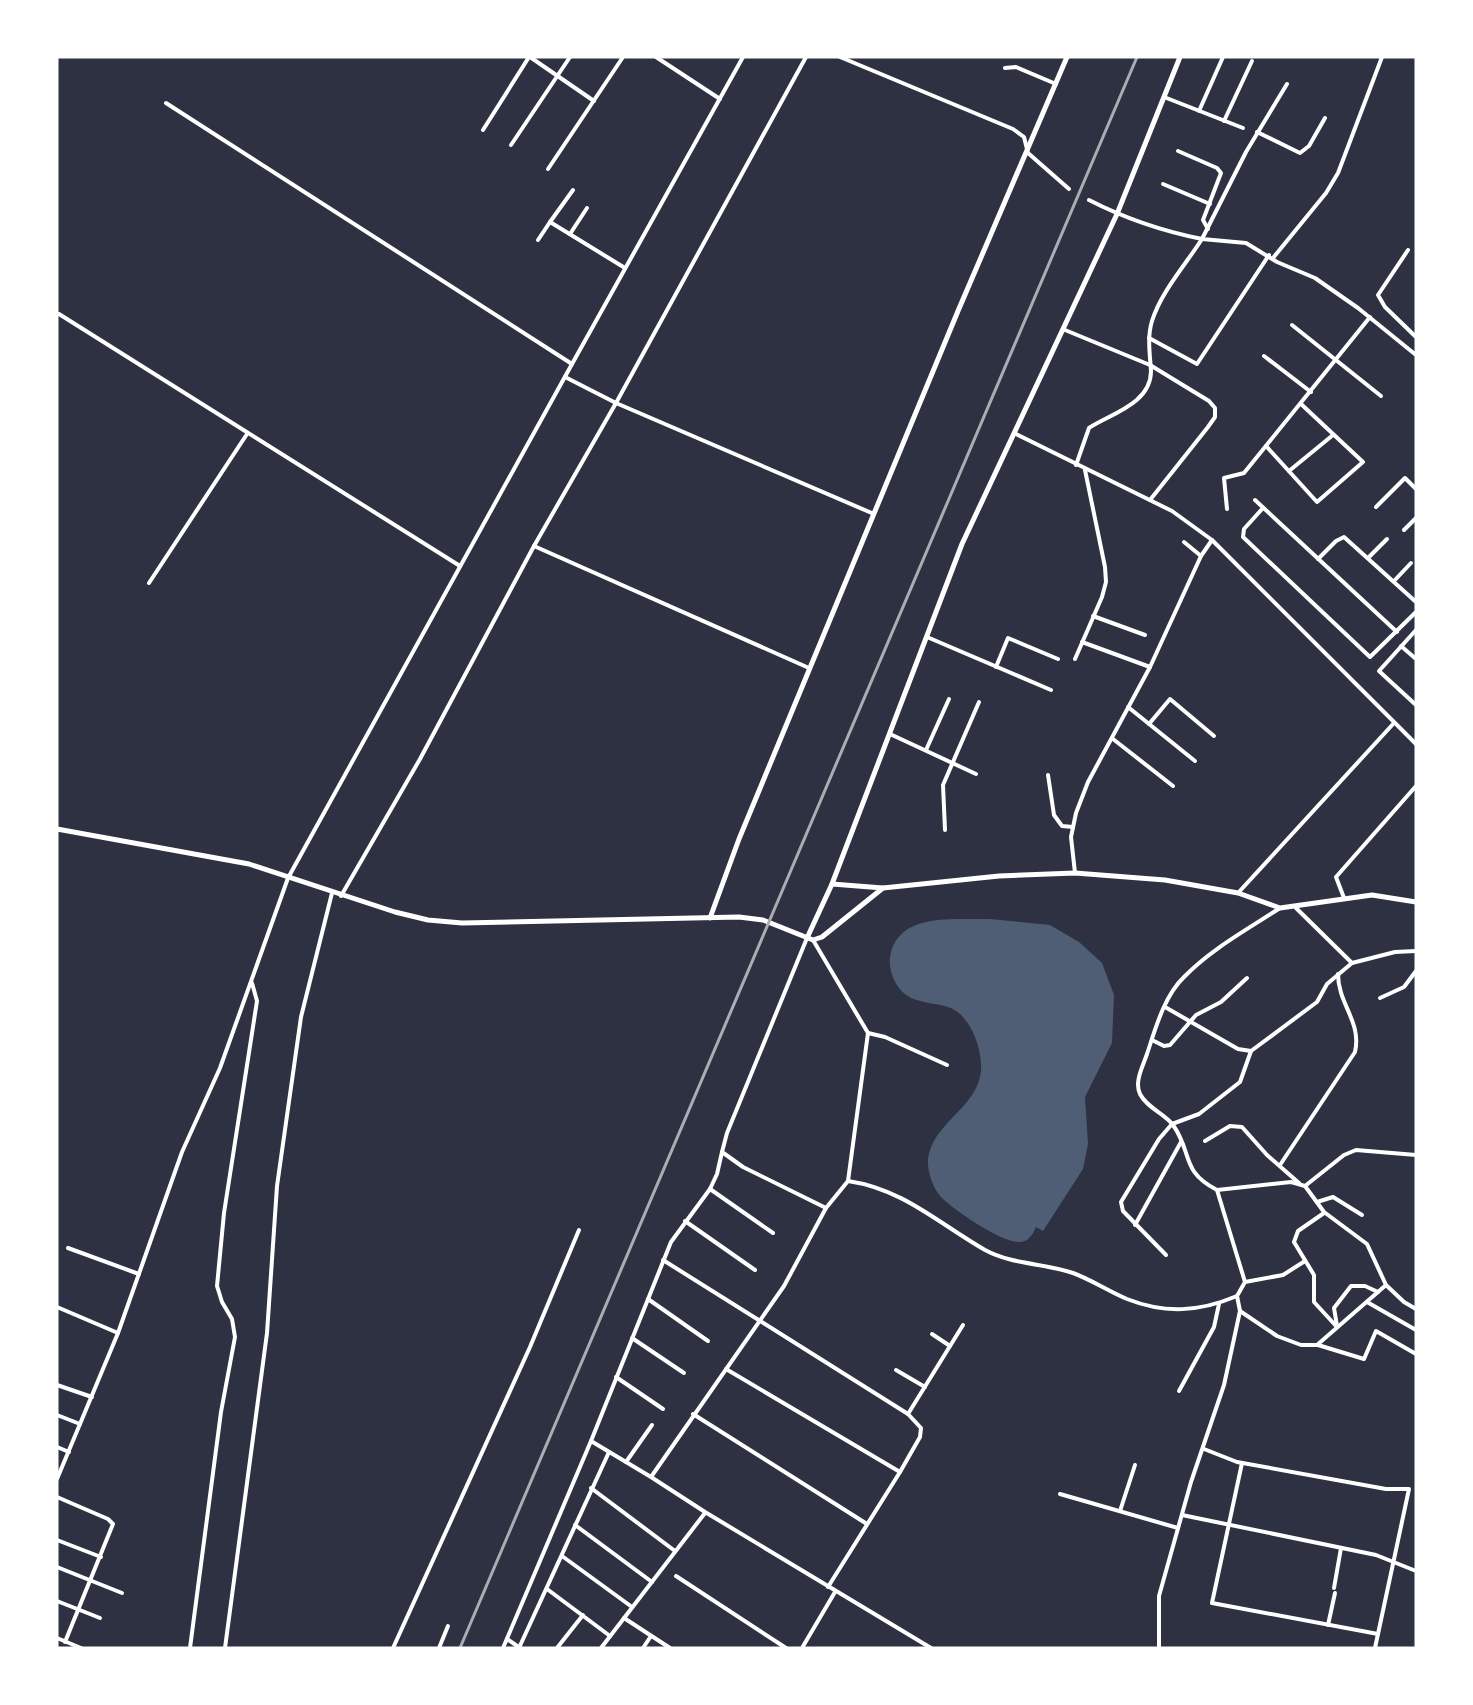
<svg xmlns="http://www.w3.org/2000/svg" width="1473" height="1705" font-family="Lato,sans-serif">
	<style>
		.water { fill: #4f5d75 }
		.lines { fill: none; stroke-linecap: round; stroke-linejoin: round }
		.minor { stroke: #fff; stroke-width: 4 }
		.tertiary { stroke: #fff; stroke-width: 5 }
		.rail { stroke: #abadb3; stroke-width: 3 }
	</style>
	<rect width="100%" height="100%" fill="#2d3142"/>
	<path class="water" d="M990,919L1050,925L1079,942L1102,963L1114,995L1112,1043L1085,1097L1088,1144L1083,1169L1043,1231L1036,1227C1033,1234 1029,1241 1021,1242C1003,1244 954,1210 942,1198C934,1190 929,1176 928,1165C927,1122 984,1108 981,1063C980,1047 973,1026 960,1014C947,1001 919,1006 905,994C895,987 888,969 890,957C897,911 956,920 990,919Z"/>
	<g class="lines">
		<g class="minor">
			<polyline points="530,57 594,101"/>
			<polyline points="656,57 720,99"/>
			<polyline points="840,57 1013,129 1024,137 1028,153 1069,189"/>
			<polyline points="1005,68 1016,67 1056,84"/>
			<polyline points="1287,84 1246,152 1202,239 1246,243 1277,262 1315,278 1358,308 1416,355"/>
			<polyline points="1164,97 1243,128"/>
			<polyline points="166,103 572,364 743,57"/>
			<polyline points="1199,111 1223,57"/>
			<polyline points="1224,121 1252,61"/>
			<polyline points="483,130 529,57"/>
			<polyline points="1257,132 1300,153 1309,146 1325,118"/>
			<polyline points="511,145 570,57"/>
			<polyline points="1178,151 1217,168 1221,173 1203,220 1208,229"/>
			<polyline points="548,169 623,57"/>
			<polyline points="1163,184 1210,204"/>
			<polyline points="573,190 550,222 625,268"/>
			<polyline points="570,234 587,208"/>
			<polyline points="538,240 550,222"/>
			<polyline points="1408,250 1378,295 1385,307 1416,337"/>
			<polyline points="1273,258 1326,193 1338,173 1382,57"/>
			<polyline points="59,314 460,566"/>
			<polyline points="1292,325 1381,396"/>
			<polyline points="1065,330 1150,365 1209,401 1215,408 1215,417 1208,427 1150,500"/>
			<polyline points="1149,338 1197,364 1269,255"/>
			<polyline points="1264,356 1311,392"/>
			<polyline points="565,377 616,403 874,514"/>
			<polyline points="1016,434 1172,511 1212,540 1201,556 1150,667 1088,782 1076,813 1071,837 1075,873"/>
			<polyline points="1266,446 1317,502 1363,462 1301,404"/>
			<path d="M1076,465L1089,428C1110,414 1151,404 1151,371C1150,355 1147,337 1152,321C1161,292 1186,264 1202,239C1162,231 1126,219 1089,200"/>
			<polyline points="1289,471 1333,435"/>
			<polyline points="1255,500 1397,632"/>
			<polyline points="1376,507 1405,478 1416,489"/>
			<polyline points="1263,508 1244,529 1243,537 1370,657 1416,612"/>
			<polyline points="1227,509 1224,478 1244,473 1370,317"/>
			<polyline points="1404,530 1416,518"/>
			<polyline points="1212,540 1416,744"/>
			<polyline points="1184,542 1201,556"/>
			<polyline points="534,546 809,668"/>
			<polyline points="1368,558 1387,539"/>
			<polyline points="1318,559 1336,541 1344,537 1416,602"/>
			<polyline points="1394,581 1411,563"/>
			<polyline points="149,583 247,434"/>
			<polyline points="1093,616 1145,635"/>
			<polyline points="1416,630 1379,671 1416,705"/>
			<polyline points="927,637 1051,690"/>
			<polyline points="1082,642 1150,667"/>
			<polyline points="1401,646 1416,659"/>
			<polyline points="1075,659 1102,597 1106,582 1105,567 1085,470"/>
			<polyline points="996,667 1008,638 1058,659"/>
			<polyline points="1128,707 1195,761"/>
			<polyline points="1149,724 1170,699 1214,736"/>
			<polyline points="890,734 976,774"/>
			<polyline points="1113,739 1173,786"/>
			<polyline points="926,750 949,699"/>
			<polyline points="1048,775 1054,815 1062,826 1073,827"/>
			<polyline points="945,830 943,785 979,702"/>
			<polyline points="1238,893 1394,723"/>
			<polyline points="341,896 420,759 534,546 616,403 806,57"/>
			<polyline points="1344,898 1336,877 1416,786"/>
			<polyline points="1296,908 1352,963 1395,952 1416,951"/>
			<polyline points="807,938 727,1133 722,1152 743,1167 826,1208"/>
			<polyline points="813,940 868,1033 848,1181 826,1208 784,1286 651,1477 705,1512 931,1648"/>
			<polyline points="1380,998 1404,987 1416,971"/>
			<polyline points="1165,1007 1238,1049 1251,1051 1317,1002 1327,984 1352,963"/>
			<polyline points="868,1033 885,1037 947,1065"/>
			<polyline points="1152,1040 1164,1046 1170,1045 1196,1015 1221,1002 1247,978"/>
			<polyline points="1205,1141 1230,1126 1242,1127 1267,1155 1299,1183"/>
			<path d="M1280,1165L1355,1052C1362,1022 1338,1004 1338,974"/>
			<path d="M848,1181C903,1189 938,1223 985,1250C1013,1265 1044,1263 1073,1273C1092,1280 1108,1291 1127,1299C1165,1314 1199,1312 1237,1296"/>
			<polyline points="1305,1186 1344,1155 1356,1150 1416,1155"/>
			<polyline points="710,1189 773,1233"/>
			<polyline points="1217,1190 1291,1182 1305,1186 1324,1212 1367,1244 1386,1285 1404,1302 1416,1309"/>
			<polyline points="1317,1202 1333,1197 1362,1215"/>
			<polyline points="1324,1213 1298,1231 1294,1242 1314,1275 1314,1302 1337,1327"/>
			<polyline points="685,1221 755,1270"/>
			<polyline points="1135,1225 1181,1142"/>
			<polyline points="68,1248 139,1274"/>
			<polyline points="1166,1255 1123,1211 1121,1202 1159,1139 1172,1124 1199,1114 1240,1082 1251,1051"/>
			<polyline points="663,1260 908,1414 921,1428 920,1437 900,1472 828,1587"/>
			<polyline points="1245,1282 1283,1275 1305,1261"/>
			<polyline points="648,1299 708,1341"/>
			<polyline points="1367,1302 1416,1330"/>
			<polyline points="57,1307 118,1333"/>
			<polyline points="1240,1311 1277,1336 1301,1345 1317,1345 1386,1285"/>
			<polyline points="1337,1326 1334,1308 1351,1286 1365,1286 1378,1292"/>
			<polyline points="932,1334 950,1346"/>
			<polyline points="632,1338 684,1373"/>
			<polyline points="1318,1345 1364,1359 1376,1331 1416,1354"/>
			<polyline points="726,1369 900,1472"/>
			<polyline points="896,1370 925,1387"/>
			<polyline points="616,1377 663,1409"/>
			<polyline points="57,1385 92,1397"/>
			<polyline points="1179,1391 1214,1327 1219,1304"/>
			<polyline points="693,1414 867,1524"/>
			<polyline points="908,1414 963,1325"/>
			<polyline points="57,1415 80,1424"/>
			<polyline points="591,1441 651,1477"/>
			<polyline points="57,1447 69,1452"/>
			<polyline points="1204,1449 1237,1462 1386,1489 1409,1489 1375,1648"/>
			<polyline points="626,1462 652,1425"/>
			<polyline points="1242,1463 1212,1603 1378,1634"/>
			<polyline points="57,1479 118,1333 182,1152 220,1068 288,878 572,364"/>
			<polyline points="591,1488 675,1551"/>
			<polyline points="1060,1494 1178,1528"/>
			<polyline points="57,1497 108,1519 113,1524 65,1642"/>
			<polyline points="1120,1511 1135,1465"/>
			<polyline points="1182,1515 1376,1555 1416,1571"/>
			<polyline points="575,1525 652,1582"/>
			<polyline points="57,1540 101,1557"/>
			<polyline points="562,1556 632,1607"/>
			<polyline points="57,1567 122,1593"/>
			<polyline points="676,1576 786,1648"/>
			<polyline points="1334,1588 1341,1548"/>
			<polyline points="547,1589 610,1636"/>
			<polyline points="57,1601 100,1618"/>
			<polyline points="624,1618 670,1648"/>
			<polyline points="1328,1625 1335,1593"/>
			<polyline points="57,1638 81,1648"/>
			<polyline points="507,1639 520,1648"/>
			<polyline points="190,1648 221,1412 235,1337 232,1319 222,1302 217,1286 224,1213 257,1001 252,983"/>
			<polyline points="225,1648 267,1333 277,1186 301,1017 332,893"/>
			<polyline points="393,1648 530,1347 579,1230"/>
			<polyline points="439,1648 448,1626"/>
			<polyline points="503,1648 591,1441 671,1242 710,1189 717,1174 722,1152"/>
			<polyline points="519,1648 609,1452"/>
			<polyline points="557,1648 583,1615"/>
			<polyline points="601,1648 705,1513"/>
			<polyline points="643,1648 651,1636"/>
			<polyline points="802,1648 835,1592"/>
			<path d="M1159,1648V1596L1191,1482L1224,1385L1240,1311L1237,1296L1245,1282L1217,1190C1180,1171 1193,1153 1173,1125C1164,1113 1147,1108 1140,1094C1134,1082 1143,1066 1147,1054C1155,1030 1164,996 1184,977C1211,949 1248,929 1280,908"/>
		</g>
		<g class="tertiary">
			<polyline points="57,829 249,864 395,912 428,920 462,923 739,917 763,920 813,940 822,937 883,888 999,876 1075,873 1165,880 1238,893 1280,908 1372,895 1416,902"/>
			<polyline points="832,884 883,888"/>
			<polyline points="710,918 739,839 958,311 1067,57"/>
			<polyline points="807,938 832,884 962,544 1117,214 1180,57"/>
		</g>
		<polyline class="rail" points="460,1648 1137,57"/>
	</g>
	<rect width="1473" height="1705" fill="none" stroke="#ffffff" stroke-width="117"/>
</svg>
